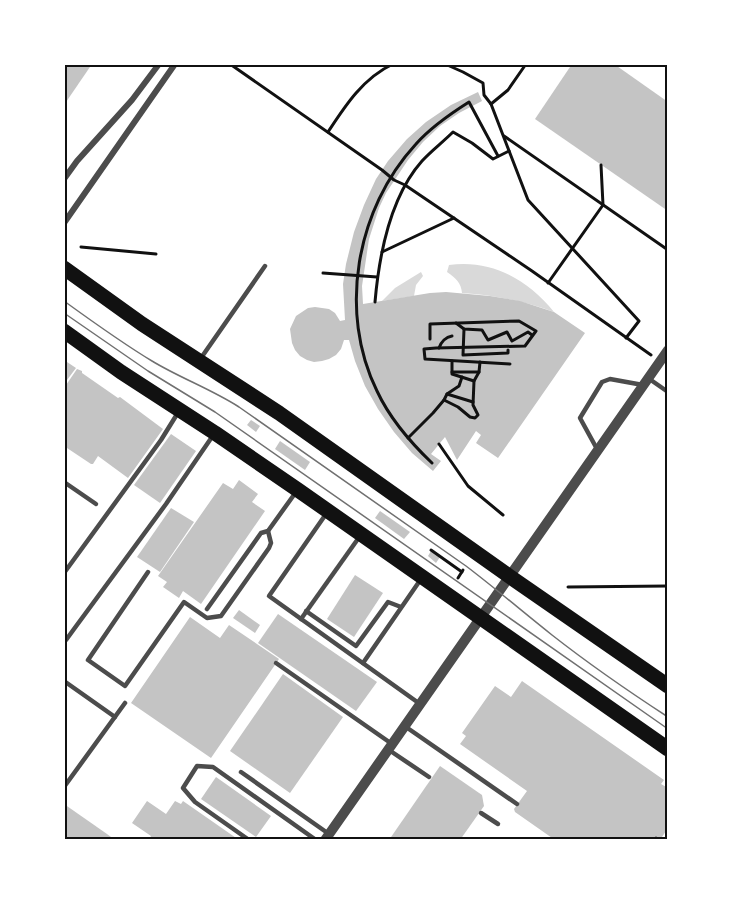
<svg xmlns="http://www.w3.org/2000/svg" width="732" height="904" font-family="'IBM Plex Sans',sans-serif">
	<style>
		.water { fill: #d9d9d9 }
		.building { fill: #c4c4c4 }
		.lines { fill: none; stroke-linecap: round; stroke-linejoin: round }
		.path { stroke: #111; stroke-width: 3 }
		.service { stroke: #4c4c4c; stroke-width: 4.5 }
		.minor { stroke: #4c4c4c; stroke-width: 6 }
		.tertiary { stroke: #4c4c4c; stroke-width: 10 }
		.primary { stroke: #111; stroke-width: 15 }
		.tram { stroke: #707070; stroke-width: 1.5 }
		.neatline { fill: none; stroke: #111; stroke-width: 2 }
	</style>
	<rect width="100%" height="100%" fill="#fff"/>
	<g class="water">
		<path d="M449,265C492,259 528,280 554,312C524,301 494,295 462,293C461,283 456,278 447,272Z"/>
		<polygon points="421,272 423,276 416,285 414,296 382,301 395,288"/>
	</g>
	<g class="building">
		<polygon points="64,64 92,64 64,105"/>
		<polygon points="572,64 614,64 668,102 668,211 535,119"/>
		<polygon points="478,92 482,101 459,113 440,126 423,142 408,160 386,193 379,208 369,239 362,286 363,304 430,293 446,292 490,296 520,301 554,312 585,333 498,458 476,443 481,435 476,431 457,460 445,437 431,454 441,461 433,471 412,453 394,432 378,409 365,386 355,361 349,340 344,340 341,349 336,355 329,359 322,361 314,362 307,360 300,356 295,350 292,343 290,329 296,316 308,308 315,307 329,309 335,313 340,321 345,320 343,284 346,264 354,232 364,205 376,179 388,161 407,139 426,122 451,105"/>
		<polygon points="64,360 76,368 64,384"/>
		<polygon points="77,369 82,371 82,373 118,398 120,397 163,429 128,478 98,456 93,464 91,464 64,446 64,388"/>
		<polygon points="251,420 260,426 256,432 247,425"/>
		<polygon points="171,434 196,451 160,503 134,485"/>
		<polygon points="280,441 310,462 305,470 275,449"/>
		<polygon points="239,480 258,494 252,502 265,511 201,604 183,591 179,598 163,587 167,582 158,576 223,483 233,489"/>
		<polygon points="171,508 194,522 160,572 137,557"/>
		<polygon points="380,511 410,532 404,539 375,518"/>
		<polygon points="431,551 440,557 436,563 428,556"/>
		<polygon points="355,575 383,593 354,637 327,619"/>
		<polygon points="239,610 260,625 255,633 233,618"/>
		<polygon points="278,614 377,682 356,711 258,643"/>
		<polygon points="190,617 220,638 229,625 279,659 211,758 131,703"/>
		<polygon points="283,674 343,717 290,793 230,751"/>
		<polygon points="522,681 664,780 661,784 668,788 668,820 666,822 668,828 660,840 555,840 515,812 514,809 527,791 460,744 466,736 462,733 495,686 511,697"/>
		<polygon points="440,766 482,795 484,806 460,840 389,840"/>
		<polygon points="216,777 271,816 256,837 201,799"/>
		<polygon points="147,801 166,814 175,801 181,804 183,801 239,840 149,840 151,836 132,823"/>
		<polygon points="64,804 107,834 115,840 64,840"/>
	</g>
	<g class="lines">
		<g class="path">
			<polyline points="230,64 382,170 394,180 405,185 532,271 651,355"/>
			<polyline points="445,64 463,72 483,83 484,95 491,104 528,200 639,321 626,338"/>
			<polyline points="491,104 508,90 526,64"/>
			<path d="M328,132C345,106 363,78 393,64"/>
			<polyline points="504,136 668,250"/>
			<polyline points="81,247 156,254"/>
			<polyline points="382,252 454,218"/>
			<polyline points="323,273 377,277"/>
			<polyline points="548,283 603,205 601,165"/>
			<path d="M375,302C379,256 390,197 422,161C431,151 443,142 453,132L472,143L493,159L509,151"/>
			<polyline points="456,323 464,329 482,330 488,340 507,332 512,341 528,332 532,335"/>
			<polyline points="464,329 463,355 508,353 508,350"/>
			<polyline points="430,339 430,324 519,321 536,331 525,346 436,348 424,349 425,359 510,364"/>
			<path d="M439,348C441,342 446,337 452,336"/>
			<polyline points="452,361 452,374 474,381"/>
			<polyline points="452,372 479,372"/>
			<polyline points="462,377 459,386 447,394 444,400 458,407 470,417 475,418 478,415 473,405 474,381 479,372 480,362"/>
			<polyline points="447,394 473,402"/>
			<polyline points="408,438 433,413 444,400"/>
			<polyline points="439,444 468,486 503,515"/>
			<path d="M432,463C410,442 390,419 377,391C338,312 356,209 416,144C431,127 450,114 469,102L498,156"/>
			<polyline points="431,550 462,572"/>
			<polyline points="458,578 463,570"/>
			<polyline points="568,587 668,586"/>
			<polyline points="656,838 658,840"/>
		</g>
		<g class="service">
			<polyline points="201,358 265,266"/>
			<polyline points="648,378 668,392"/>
			<polyline points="597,449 580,418 602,382 610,379 643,385"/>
			<polyline points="64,482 96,504"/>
			<polyline points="326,514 269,596 420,704"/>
			<polyline points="148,572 88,660 125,686 184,602 207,618 221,616 269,548 271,543 268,531"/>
			<polyline points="64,573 161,440 179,411"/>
			<polyline points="207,609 261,533 268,531 296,492"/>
			<polyline points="306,611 356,646 388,602 401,607"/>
			<polyline points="301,619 360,536"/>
			<polyline points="64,639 66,640 74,629 166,504 214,434"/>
			<polyline points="276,663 392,744"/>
			<polyline points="363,663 421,579"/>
			<polyline points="64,681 115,717"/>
			<polyline points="406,727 517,804"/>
			<polyline points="389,750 429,777"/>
			<polyline points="241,772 329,834"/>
			<polyline points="64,787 125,703"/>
			<polyline points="481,813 498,824"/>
			<polyline points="249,840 195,802 183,788 197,766 213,767 316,840"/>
		</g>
		<g class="minor">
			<polyline points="64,179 77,161 132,100 159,64"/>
			<polyline points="64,223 175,64"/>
		</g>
		<polyline class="tertiary" points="325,840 668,350"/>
		<g class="primary">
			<polyline points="64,268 142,324 279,413 509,576 668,686"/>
			<polyline points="64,331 121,372 215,433 298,490 668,749"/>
		</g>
		<g class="tram">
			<path d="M64,301C93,322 122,343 152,361C180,378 211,389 239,407L466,566C495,588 523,612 552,635C589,664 628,691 668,717"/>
			<polyline points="64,313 148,371 215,412 668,729"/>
		</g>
	</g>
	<rect width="732" height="904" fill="none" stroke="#ffffff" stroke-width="132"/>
	<rect x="66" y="66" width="600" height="772" class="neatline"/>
</svg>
